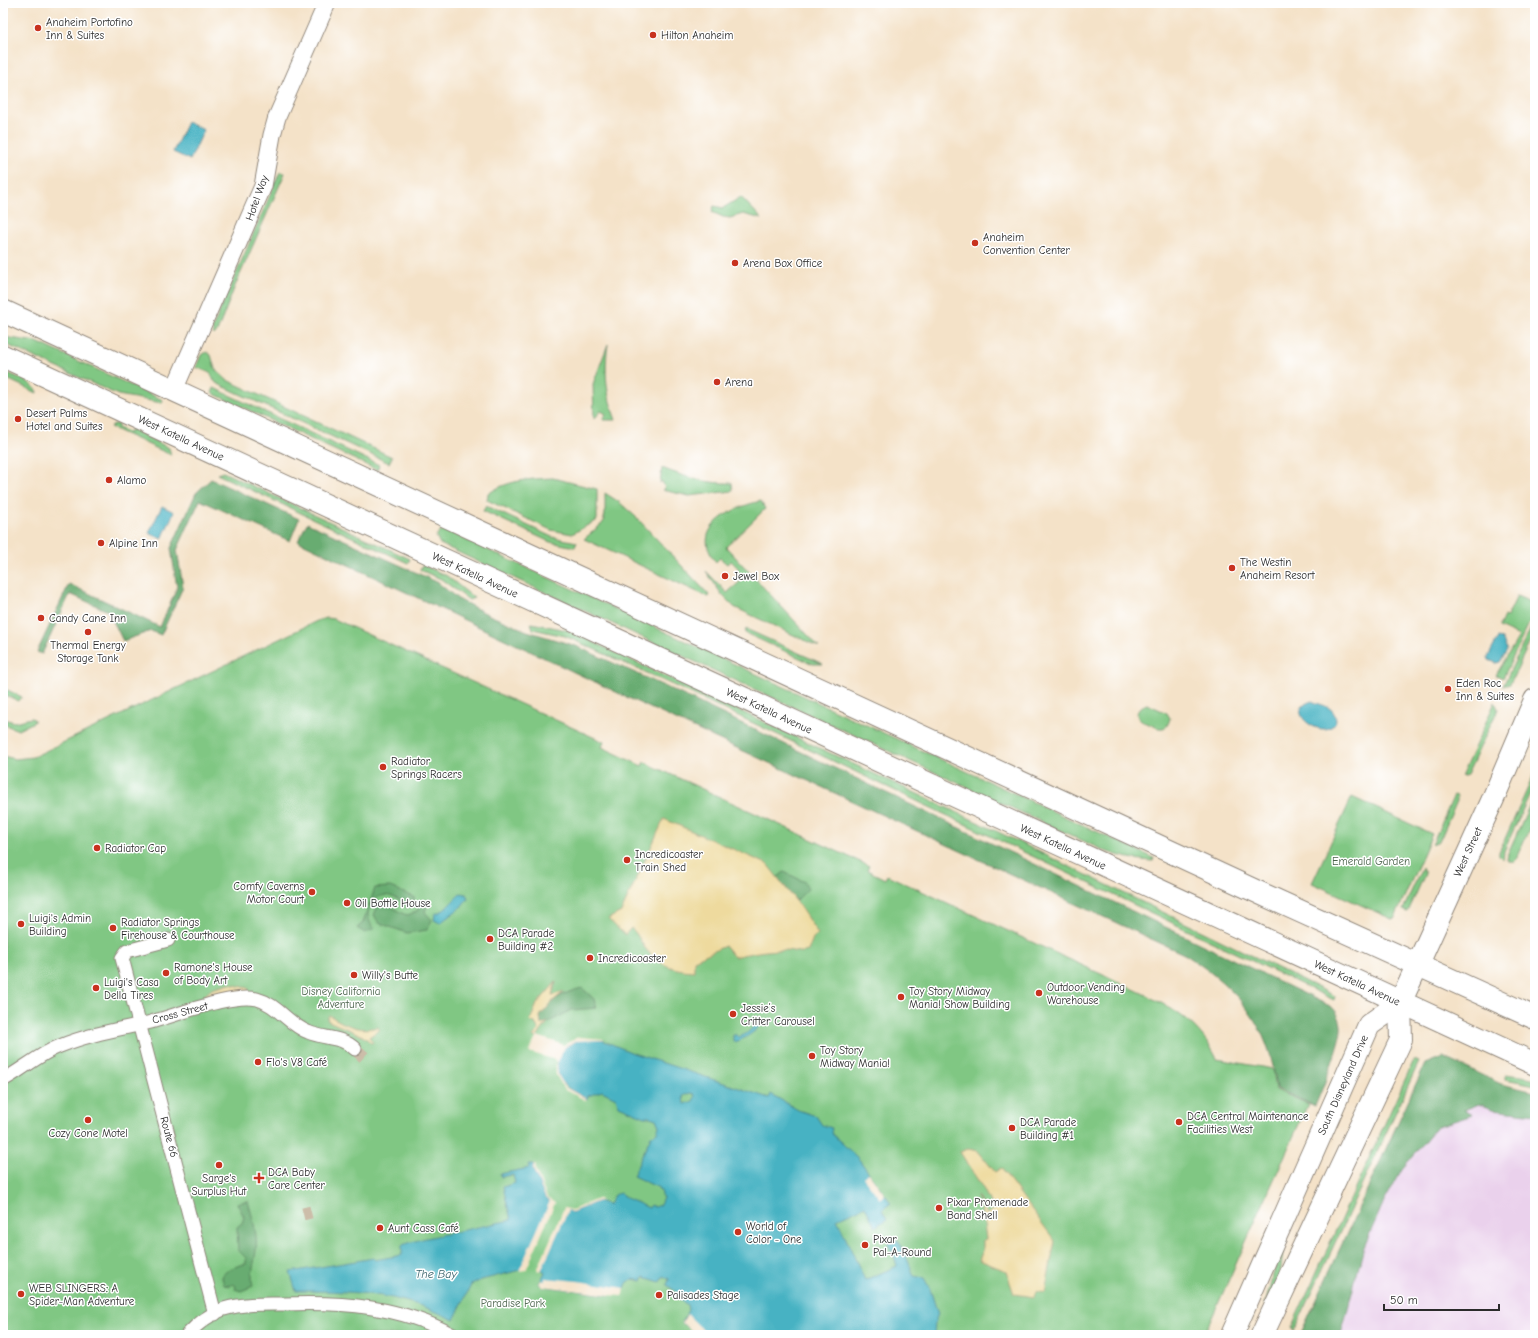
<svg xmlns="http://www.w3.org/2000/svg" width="1538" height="1338" font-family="'Comic Neue',sans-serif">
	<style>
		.built { fill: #ead1ec }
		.green { fill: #80c783; stroke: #567957 }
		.forest { fill: #68ac71; stroke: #4a6c4e }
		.sand { fill: #eeda9e; stroke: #8c8264 }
		.water { fill: #46b2c3; stroke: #386e77; fill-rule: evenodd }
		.pier { fill: #f4e2c8 }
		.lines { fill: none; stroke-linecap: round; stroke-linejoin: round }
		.pedestrian-tunnel { stroke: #ccbda9; stroke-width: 13; stroke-dasharray: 13 6; stroke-linecap: butt }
		.pedestrian-casing { stroke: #90867a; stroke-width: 15 }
		.minor-casing { stroke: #90867a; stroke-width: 19 }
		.secondary-casing { stroke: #90867a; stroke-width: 24 }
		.primary-casing { stroke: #90867a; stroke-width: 24 }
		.pedestrian { stroke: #fff; stroke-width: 13 }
		.minor { stroke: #fff; stroke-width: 17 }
		.secondary { stroke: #fff; stroke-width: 22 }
		.primary { stroke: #fff; stroke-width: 22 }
		.poi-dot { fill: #c8321e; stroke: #fff; stroke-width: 1.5 }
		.labels { text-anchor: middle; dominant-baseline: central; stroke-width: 3; stroke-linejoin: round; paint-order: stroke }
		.poi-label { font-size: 11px; fill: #2b2b2b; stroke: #fff; text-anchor: start }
		.street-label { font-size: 11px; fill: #2b2b2b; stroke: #fff }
		.park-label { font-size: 11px; fill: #49624a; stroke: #fff }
		.water-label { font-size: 12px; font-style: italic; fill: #366168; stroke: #fff }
	</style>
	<rect width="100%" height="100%" fill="#fff"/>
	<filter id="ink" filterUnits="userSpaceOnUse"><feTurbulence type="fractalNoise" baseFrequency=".025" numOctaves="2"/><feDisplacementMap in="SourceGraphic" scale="8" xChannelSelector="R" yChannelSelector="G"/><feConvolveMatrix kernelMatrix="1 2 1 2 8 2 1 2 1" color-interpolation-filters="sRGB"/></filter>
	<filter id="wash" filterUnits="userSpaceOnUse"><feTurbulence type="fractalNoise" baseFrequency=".012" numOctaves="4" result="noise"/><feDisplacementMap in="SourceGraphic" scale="16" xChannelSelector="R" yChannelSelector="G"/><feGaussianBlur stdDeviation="0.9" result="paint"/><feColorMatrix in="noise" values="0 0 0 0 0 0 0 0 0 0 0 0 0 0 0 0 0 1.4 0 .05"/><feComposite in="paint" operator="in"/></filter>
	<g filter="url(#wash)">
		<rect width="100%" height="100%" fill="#f4e2c8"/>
		<polygon class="built" points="1479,1104 1493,1109 1535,1114 1535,1335 1341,1335 1364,1247 1382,1206 1402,1169 1438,1126 1472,1115 1463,1110"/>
		<g class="green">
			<polygon points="280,172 285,173 235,286 217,332 214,335 212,329"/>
			<polygon points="741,197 762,219 743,214 730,218 723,217 712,212 714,206 723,208"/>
			<polygon points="3,337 37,342 163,400 162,403 118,395 3,343"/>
			<path d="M608,344C604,371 606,395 616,420H603L606,414L601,411L594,419L593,384Z"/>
			<polygon points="207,352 211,355 215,369 227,380 392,457 389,463 216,383 210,373 196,367 201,355"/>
			<path d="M3,371C13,376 36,382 37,393L3,377Z"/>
			<polygon points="214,388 379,465 377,470 212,393"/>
			<polygon points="114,424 118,424 118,428 130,433 131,429 169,448 171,455 110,427"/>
			<path d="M662,468C685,477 707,484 732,483L733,491L689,496L662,490L665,488L662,481L660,483Z"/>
			<polygon points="223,472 410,559 408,563 217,474"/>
			<path d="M553,478L597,489V520L572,534L551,530L487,500L488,494C507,480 529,479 553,478Z"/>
			<polygon points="605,493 619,502 636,517 710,596 708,597 584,539 603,523 605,514"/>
			<path d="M761,501L765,509L726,547L819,647L734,607L722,595L706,571L727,593L742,580L736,573L739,569L731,561L727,564L720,558L716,562C688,528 733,507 761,501Z"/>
			<polygon points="486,506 552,537 577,542 575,547 550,542 483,511"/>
			<path d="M440,531H447L1154,858L1153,861C1136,860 1121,857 1105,851L440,544L436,536Z"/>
			<polygon points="423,565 447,576 474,598 469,600 441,579 420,570"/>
			<polygon points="1517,596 1535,604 1535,611 1503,678 1496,675 1519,636 1499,627 1504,616 1507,617"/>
			<path d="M327,618L334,619L604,742L602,747L642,766L644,762L869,866L867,870L885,879L887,875L1142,993C1176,1010 1200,1024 1217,1059L1273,1069L1276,1090L1308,1104L1204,1335H3V756L15,759L33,757L319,620Z"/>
			<polygon points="1535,619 1535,631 1510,684 1503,686"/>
			<polygon points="531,623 567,630 986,826 1335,996 1334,1000 688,692 565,636 533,629"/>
			<polygon points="746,629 823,664 813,664 745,633"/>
			<polygon points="3,688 22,697 19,701 3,694"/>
			<polygon points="1495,702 1498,709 1467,775 1461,777"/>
			<path d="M1147,704L1167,713L1170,718C1167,732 1159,729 1149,724C1146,723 1142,722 1140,720C1133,714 1140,706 1147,704Z"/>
			<polygon points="31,718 34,719 34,722 18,730 3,724 3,719 15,722"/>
			<polygon points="1535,772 1535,782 1504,851 1503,859 1499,855 1499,852"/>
			<polygon points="1535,793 1535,816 1514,863 1507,860 1508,853"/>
			<polygon points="1454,795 1457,796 1457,801 1439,842 1432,845"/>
			<polygon points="1352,797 1432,834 1395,918 1392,919 1312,883"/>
			<polygon points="1422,867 1425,874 1408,912 1403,910"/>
			<polygon points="1414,1060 1419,1062 1294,1331 1292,1326"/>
			<path d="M1506,1074C1516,1076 1527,1076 1535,1079V1085L1506,1079Z"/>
			<polygon points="1284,1242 1280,1277 1265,1305 1277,1260"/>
		</g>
		<g class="forest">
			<polygon points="211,479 299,519 290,541 200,500 177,550 183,587 161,635 151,631 123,641 108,611 70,594 42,654 37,652 69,584 160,627 177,588 171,548 196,493"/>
			<path d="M307,523L437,582L458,599L489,615L527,631L576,646L664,686L1332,1007C1337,1012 1340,1018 1341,1026C1343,1038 1321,1093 1315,1106L1277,1089C1269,1024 1239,990 1186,955L637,702L298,541Z"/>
			<polygon points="784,872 805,882 808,889 796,901 777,878"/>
			<path d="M390,887L414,897V904L407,908C403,905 401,901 397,899C376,886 359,911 374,929L365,933L357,928L363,923L375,888Z"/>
			<path d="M421,903L427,905L425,912L432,920L427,930L407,933L379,923L374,915L377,908L381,904C392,903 398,914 408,915L417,911Z"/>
			<path d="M582,988L594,999L596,1008L572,1010L541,1026L540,1016C551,999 563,993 582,988Z"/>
			<polygon points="1443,1057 1501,1084 1535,1092 1535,1114 1493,1109 1479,1104 1464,1110 1473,1115 1438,1126 1402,1169 1382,1206 1364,1247 1341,1335 1300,1335 1425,1064"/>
			<path d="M248,1201C252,1216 258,1234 256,1250C255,1263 250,1273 253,1286L241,1291L235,1289L236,1286L233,1284L231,1286L224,1285L222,1277C224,1270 238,1265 246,1264V1258L238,1250L237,1227L242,1223L244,1217L237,1203Z"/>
		</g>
		<g class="sand">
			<path d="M664,819L767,864L796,901L818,934L813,938L808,951C799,954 793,950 784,950C767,950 750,953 734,957L725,946L694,960V971C673,970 658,965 645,948C640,941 638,934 631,928L625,935L608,919L621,912Z"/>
			<polygon points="556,982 552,995 564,992 554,1000 540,1016 541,1025 548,1022 536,1038 533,1036 539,1030 535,1023 530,1021 537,1004"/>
			<polygon points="229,984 248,988 249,992 228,993 205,997 205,995 212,989"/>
			<path d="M329,1015C345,1025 359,1032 378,1027L379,1030L369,1037L373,1042L371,1043C362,1032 341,1028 327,1020Z"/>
			<polygon points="968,1149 978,1151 995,1172 1001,1168 1055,1241 1045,1293 1037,1291 1035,1297 1014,1294 1006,1271 979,1260 983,1250 983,1240 986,1239 982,1208 977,1196 987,1214 993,1209 984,1190 960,1152"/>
		</g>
		<g class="water">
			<polygon points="187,122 204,130 190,160 173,152"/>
			<polygon points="162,506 174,512 162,539 149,533"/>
			<polygon points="1498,638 1502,639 1507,650 1500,662 1496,663 1489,660 1488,657"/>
			<path d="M1312,701C1322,706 1334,705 1336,720C1328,745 1279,711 1312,701Z"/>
			<polygon points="461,893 466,894 468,898 460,908 440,923 434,920 435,914 444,910"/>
			<path d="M755,1023L760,1025C756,1032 740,1042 733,1042V1035H737L738,1037C746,1035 752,1030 755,1023Z"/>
			<path d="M536,1038L565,1047L579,1039L602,1040L633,1053L769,1098L771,1094L798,1110L816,1116L822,1125L832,1128L831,1133L858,1158L891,1203L882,1210L887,1219L875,1227L865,1206L837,1219L865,1280L897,1266L894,1256L897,1254L895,1251L892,1252L888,1244L898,1240L905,1253L914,1276L924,1278L930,1289L938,1314L935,1322L934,1335H697L682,1323L688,1310L687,1305L680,1299L682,1296L667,1285L669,1279L663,1276L660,1282L644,1277L642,1281L632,1279L627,1283L625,1288L609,1295L543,1286L539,1284L545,1272L539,1268L566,1209L572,1212L598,1201L609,1205L614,1195L620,1193L624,1197L649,1208L651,1205L654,1207L660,1205L663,1198L661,1191L658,1190L659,1188L633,1176L651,1136L657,1132L659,1126L656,1119L650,1117H645L619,1106L616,1098L602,1091L588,1096L587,1099C570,1090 552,1082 558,1059ZM690,1093L694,1094L695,1097L693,1101L684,1104L683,1096Z"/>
			<path d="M529,1165H534L533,1169L546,1199L553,1203L524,1269L481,1280L471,1285L454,1320C439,1313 424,1306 408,1302C371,1291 334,1291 296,1291L290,1272L374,1258L375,1260L402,1255V1245L422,1239L511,1220L503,1187L515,1183L513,1175L501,1177L500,1174L529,1168Z"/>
		</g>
		<g class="pier">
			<polygon points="537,1036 564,1045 578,1037 603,1039 604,1040 575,1041 565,1047 557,1063 558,1075 566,1088 587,1099 585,1100 565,1090 556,1075 556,1060 529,1052"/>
			<polygon points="534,1165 536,1166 535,1169 547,1198 555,1203 526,1270 519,1271 550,1201 546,1199 533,1169"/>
			<polygon points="869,1173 885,1195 880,1199 863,1177"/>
			<polygon points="598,1199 601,1200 572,1212 568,1210 541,1271 537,1270 564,1208 572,1210"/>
			<polygon points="545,1278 577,1281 625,1288 622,1296 609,1295 543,1286 539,1284 541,1280 545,1281"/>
			<polygon points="687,1314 699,1326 710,1335 697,1335 682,1323"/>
		</g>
	</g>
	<g filter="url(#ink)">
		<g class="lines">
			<g class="pedestrian-tunnel">
				<polyline points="355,1049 364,1057"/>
				<polyline points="303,1214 311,1212"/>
			</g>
			<g class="pedestrian-casing">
				<g id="pedestrian">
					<polyline points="168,940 127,951 122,958 215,1314"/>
					<path d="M3,1080C22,1070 39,1054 60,1046C89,1034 121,1029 151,1022C178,1015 231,993 257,999C277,1004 289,1025 308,1032C324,1039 342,1036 355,1049"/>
					<path d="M187,1335C197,1324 210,1314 224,1309C244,1303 265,1304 285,1304C343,1302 401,1306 453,1335"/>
				</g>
			</g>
			<g class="minor-casing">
				<polyline id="minor" points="174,390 263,186 272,135 277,117 327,3"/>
			</g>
			<g class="secondary-casing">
				<g id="secondary">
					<polyline points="1232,1335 1369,1025 1400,1003"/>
					<polyline points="1262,1335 1401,1040 1400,1003 1493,799 1535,700"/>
				</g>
			</g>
			<g class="primary-casing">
				<g id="primary">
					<polyline points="3,311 1262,894 1535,1018"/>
					<polyline points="3,356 1535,1064"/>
				</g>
			</g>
			<use href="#pedestrian" class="pedestrian"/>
			<use href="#minor" class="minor"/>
			<use href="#secondary" class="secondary"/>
			<use href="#primary" class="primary"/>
		</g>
	</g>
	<g class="poi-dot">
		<circle cx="38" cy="28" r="4"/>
		<circle cx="653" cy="35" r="4"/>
		<circle cx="975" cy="243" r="4"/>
		<circle cx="735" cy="263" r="4"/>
		<circle cx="717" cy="382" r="4"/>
		<circle cx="18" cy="419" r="4"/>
		<circle cx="109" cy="480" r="4"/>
		<circle cx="101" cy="543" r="4"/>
		<circle cx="1232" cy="568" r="4"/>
		<circle cx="725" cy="576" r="4"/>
		<circle cx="41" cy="618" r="4"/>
		<circle cx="88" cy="632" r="4"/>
		<circle cx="1448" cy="689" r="4"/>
		<circle cx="383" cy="767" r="4"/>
		<circle cx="97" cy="848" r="4"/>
		<circle cx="627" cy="860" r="4"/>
		<circle cx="312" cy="892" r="4"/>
		<circle cx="347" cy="903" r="4"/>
		<circle cx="21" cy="924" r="4"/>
		<circle cx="113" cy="928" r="4"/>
		<circle cx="490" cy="939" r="4"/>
		<circle cx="590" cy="958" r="4"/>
		<circle cx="166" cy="973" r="4"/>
		<circle cx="354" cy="975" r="4"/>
		<circle cx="96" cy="988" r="4"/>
		<circle cx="1039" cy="993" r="4"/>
		<circle cx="901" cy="997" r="4"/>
		<circle cx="733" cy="1014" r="4"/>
		<circle cx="812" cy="1056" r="4"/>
		<circle cx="258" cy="1062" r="4"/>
		<circle cx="88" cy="1120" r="4"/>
		<circle cx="1179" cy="1122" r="4"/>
		<circle cx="1012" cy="1128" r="4"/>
		<circle cx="219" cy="1165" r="4"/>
		<path d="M257 1172h4v4h4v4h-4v4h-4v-4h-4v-4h4z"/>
		<circle cx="939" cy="1208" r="4"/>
		<circle cx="380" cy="1228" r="4"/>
		<circle cx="738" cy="1232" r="4"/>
		<circle cx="865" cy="1245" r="4"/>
		<circle cx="21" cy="1294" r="4"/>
		<circle cx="659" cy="1295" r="4"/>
	</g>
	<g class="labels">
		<g class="poi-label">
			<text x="46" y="22">Anaheim Portofino<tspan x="46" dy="13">Inn &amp; Suites</tspan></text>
			<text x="661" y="35">Hilton Anaheim</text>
			<text x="983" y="237">Anaheim<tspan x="983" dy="13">Convention Center</tspan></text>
			<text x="743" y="263">Arena Box Office</text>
			<text x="725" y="382">Arena</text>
			<text x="26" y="413">Desert Palms<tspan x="26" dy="13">Hotel and Suites</tspan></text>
			<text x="117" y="480">Alamo</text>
			<text x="109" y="543">Alpine Inn</text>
			<text x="1240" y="562">The Westin<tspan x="1240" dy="13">Anaheim Resort</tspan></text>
			<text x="733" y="576">Jewel Box</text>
			<text x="49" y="618">Candy Cane Inn</text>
			<text x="88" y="645" text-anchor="middle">Thermal Energy<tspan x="88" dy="13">Storage Tank</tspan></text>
			<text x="1456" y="683">Eden Roc<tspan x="1456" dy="13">Inn &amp; Suites</tspan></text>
			<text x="391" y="761">Radiator<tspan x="391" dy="13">Springs Racers</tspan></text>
			<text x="105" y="848">Radiator Cap</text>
			<text x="635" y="854">Incredicoaster<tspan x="635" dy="13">Train Shed</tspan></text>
			<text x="304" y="886" text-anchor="end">Comfy Caverns<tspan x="304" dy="13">Motor Court</tspan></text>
			<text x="355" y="903">Oil Bottle House</text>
			<text x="29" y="918">Luigi's Admin<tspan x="29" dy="13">Building</tspan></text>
			<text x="121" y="922">Radiator Springs<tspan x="121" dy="13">Firehouse &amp; Courthouse</tspan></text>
			<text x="498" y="933">DCA Parade<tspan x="498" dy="13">Building #2</tspan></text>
			<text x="598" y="958">Incredicoaster</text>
			<text x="174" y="967">Ramone's House<tspan x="174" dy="13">of Body Art</tspan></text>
			<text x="362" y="975">Willy's Butte</text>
			<text x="104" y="982">Luigi's Casa<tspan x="104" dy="13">Della Tires</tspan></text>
			<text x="1047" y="987">Outdoor Vending<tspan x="1047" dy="13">Warehouse</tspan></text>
			<text x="909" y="991">Toy Story Midway<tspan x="909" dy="13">Mania! Show Building</tspan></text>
			<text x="741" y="1008">Jessie’s<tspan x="741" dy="13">Critter Carousel</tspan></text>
			<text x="820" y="1050">Toy Story<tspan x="820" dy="13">Midway Mania!</tspan></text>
			<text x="266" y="1062">Flo's V8 Café</text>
			<text x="1187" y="1116">DCA Central Maintenance<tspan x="1187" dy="13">Facilities West</tspan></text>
			<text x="1020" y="1122">DCA Parade<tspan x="1020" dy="13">Building #1</tspan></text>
			<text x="88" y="1133" text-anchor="middle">Cozy Cone Motel</text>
			<text x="268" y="1172">DCA Baby<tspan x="268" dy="13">Care Center</tspan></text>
			<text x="219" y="1178" text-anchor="middle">Sarge's<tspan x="219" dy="13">Surplus Hut</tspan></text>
			<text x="947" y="1202">Pixar Promenade<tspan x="947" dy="13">Band Shell</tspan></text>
			<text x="746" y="1226">World of<tspan x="746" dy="13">Color - One</tspan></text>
			<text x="388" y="1228">Aunt Cass Café</text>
			<text x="873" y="1239">Pixar<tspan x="873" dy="13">Pal-A-Round</tspan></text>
			<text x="29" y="1288">WEB SLINGERS: A<tspan x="29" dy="13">Spider-Man Adventure</tspan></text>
			<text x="667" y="1295">Palisades Stage</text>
		</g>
		<g class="street-label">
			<text transform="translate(257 198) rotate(-70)">Hotel Way</text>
			<text transform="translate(181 438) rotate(25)">West Katella Avenue</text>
			<text transform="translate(475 575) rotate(25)">West Katella Avenue</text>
			<text transform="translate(769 711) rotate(25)">West Katella Avenue</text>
			<text transform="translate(1063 847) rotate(25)">West Katella Avenue</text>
			<text transform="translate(1468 852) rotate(-65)">West Street</text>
			<text transform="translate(1357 983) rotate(25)">West Katella Avenue</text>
			<text transform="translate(180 1013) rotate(-15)">Cross Street</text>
			<text transform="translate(1343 1085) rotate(-66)">South Disneyland Drive</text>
			<text transform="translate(169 1137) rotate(75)">Route 66</text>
		</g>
		<g class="park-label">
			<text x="1371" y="861">Emerald Garden</text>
			<text x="341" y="991">Disney California<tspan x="341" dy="13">Adventure</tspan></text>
			<text x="513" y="1303">Paradise Park</text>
		</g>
		<g class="water-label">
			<text x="436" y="1274">The Bay</text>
		</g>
	</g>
	<rect width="1538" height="1338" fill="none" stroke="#fff" stroke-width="16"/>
	<path d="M1384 1304v6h115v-6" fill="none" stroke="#2b2b2b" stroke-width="2"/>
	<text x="1390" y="1304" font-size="12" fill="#2b2b2b" stroke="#ffffff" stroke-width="3" paint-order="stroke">50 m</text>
</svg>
